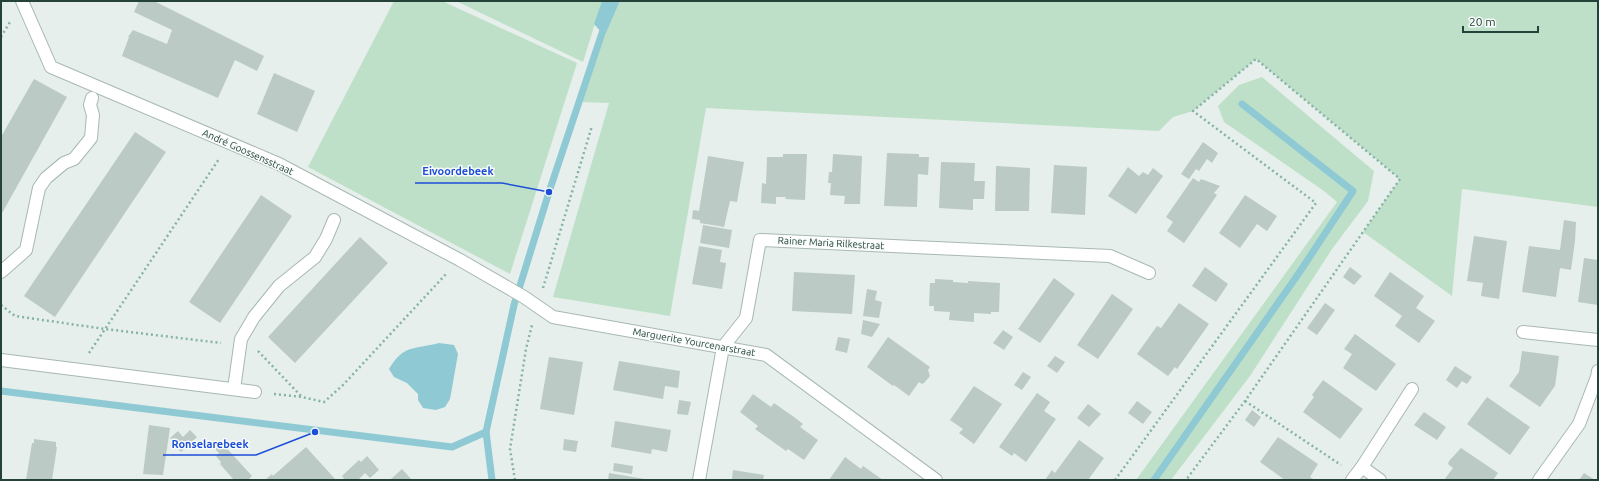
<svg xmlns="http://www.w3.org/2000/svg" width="1599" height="481" font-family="Ubuntu,sans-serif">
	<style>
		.green { fill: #bfe0c8 }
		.water { fill: #8ec9d4 }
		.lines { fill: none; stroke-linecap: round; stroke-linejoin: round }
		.stream { stroke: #8ec9d4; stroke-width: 7 }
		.building { fill: #bbcac4 }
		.minor-casing { stroke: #a8b8b2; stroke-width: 14 }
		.path { stroke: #86b3a5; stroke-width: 2.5; stroke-dasharray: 2 3; stroke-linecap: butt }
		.minor { stroke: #fff; stroke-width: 12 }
		.labels { text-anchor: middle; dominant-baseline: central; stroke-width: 3; stroke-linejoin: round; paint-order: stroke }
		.street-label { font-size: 10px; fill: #24423a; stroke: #f7fbf9 }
		.leader { fill: none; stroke: #1d4ed8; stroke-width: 1.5 }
		.callout-dot { fill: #1d4ed8; stroke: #f7fbf9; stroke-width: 1.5 }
		.callout-label { font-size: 11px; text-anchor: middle; font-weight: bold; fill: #1d4ed8; stroke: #f7fbf9; stroke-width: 3; stroke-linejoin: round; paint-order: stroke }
	</style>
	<rect width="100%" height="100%" fill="#e6efeb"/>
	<g class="green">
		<polygon points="394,1 442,1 577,63 510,274 308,167"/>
		<polygon points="456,1 602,1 583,62"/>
		<polygon points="616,1 1598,1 1598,207 1462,189 1452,296 1363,232 1400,179 1256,59 1193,111 1173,117 1159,131 706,108 670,316 553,297 609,103 579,102 602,33"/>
		<polygon points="1262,77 1374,171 1368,201 1332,249 1250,376 1171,480 1136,480 1337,202 1324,191 1224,122 1218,106 1239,85"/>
	</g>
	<g class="water">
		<polygon points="602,1 616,1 602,33 594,24"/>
		<path d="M439,343L454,345L458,354L450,399L445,407L436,410L423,408L418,400V394L407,383L394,377L389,369C404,344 413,350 439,343Z"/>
	</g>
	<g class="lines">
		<g class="stream">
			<polyline points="1,391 452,447 486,432"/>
			<polyline points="492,480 486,432 514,305 549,192 602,33 616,1"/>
			<polyline points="1154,480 1299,273 1353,191 1242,104"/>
		</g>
	</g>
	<g class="building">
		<polygon points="139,1 154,1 264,56 257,71 235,60 218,98 122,56 129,37 128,37 133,30 167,44 172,30 134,12"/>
		<polygon points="274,73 315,91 297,132 257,114"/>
		<polygon points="34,79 67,97 1,215 1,137"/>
		<polygon points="135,132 166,152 55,317 24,296"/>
		<polygon points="1203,142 1218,153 1212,163 1207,159 1199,171 1196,169 1189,179 1181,174"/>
		<polygon points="887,153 919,154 919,157 929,157 928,175 918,174 917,207 884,206"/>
		<polygon points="783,154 807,154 805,200 785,199 786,197 776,197 776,204 761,203 762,183 766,184 767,157 783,157"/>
		<polygon points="833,154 862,156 860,204 844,204 845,196 830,195 831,183 828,183 829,172 832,172"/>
		<polygon points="708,156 744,162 737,202 730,201 724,227 700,223 700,220 692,219 693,210 699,211"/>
		<polygon points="941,162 975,163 974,181 985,181 984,199 973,199 973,210 939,208"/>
		<polygon points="1054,165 1087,167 1085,215 1051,213"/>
		<polygon points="996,166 1030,168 1029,211 995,211"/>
		<polygon points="1128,167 1139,176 1143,172 1148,175 1153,168 1163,176 1136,214 1108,196"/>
		<polygon points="1193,178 1199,182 1201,179 1220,186 1214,193 1217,195 1184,243 1167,231 1173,222 1166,217"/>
		<polygon points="261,195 292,216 220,323 189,302"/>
		<polygon points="1245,195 1277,216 1267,231 1257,224 1240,248 1219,233"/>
		<polygon points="1564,220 1576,222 1575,241 1571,270 1560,268 1556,297 1522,292 1529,246 1560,250"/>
		<polygon points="703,225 732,230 729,248 700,243"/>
		<polygon points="1474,236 1507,241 1499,299 1481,296 1483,283 1467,281"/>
		<polygon points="360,237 388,263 295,363 268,337"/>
		<polygon points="699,246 722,250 720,262 726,263 722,289 692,284"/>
		<polygon points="1584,258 1598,260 1598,305 1578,302"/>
		<polygon points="1205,267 1228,284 1216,302 1192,286"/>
		<polygon points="1350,267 1362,276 1354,285 1343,277"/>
		<polygon points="794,272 855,275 852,314 792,311"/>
		<polygon points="1390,272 1424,296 1416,308 1435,321 1419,343 1395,326 1402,316 1374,296"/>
		<polygon points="1054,278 1075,294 1040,343 1018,329"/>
		<polygon points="935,279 953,280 953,282 968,283 968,281 1000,283 999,312 991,312 991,314 974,313 974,322 949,320 950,312 934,311 934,306 929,306 930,283 935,283"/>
		<polygon points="867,289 877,291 875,300 882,302 879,318 863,316"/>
		<polygon points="1112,294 1133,309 1098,359 1077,345"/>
		<polygon points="1179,303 1209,324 1177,369 1175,367 1168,376 1137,354 1157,326 1161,328"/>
		<polygon points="1325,303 1335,310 1317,335 1307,328"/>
		<polygon points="863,320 880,324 872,337 861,334"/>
		<polygon points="1003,330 1013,337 1004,350 993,343"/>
		<polygon points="1355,334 1396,364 1376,391 1343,368 1352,354 1344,349"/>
		<polygon points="838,337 850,339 847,353 835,350"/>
		<polygon points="888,337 930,367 928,370 930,376 924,383 922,384 919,382 909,396 894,385 893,386 867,367"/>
		<polygon points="1522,351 1559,356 1555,386 1540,407 1509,386 1519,372"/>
		<polygon points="1055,356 1065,362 1057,373 1047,366"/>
		<polygon points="549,357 583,362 574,415 540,409"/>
		<polygon points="619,361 680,371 678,388 665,386 663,399 613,390"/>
		<polygon points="1455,366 1472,377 1467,384 1462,381 1457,388 1446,380"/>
		<polygon points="1023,372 1031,377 1022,390 1014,385"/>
		<polygon points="1323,380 1363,409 1340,439 1303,412 1314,397 1312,395"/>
		<polygon points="974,386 1002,404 974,444 959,433 963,429 950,420"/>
		<polygon points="1037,393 1050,402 1044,411 1056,419 1026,462 1014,453 1012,456 999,447"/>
		<polygon points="753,394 771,407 774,403 794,417 803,424 800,427 818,440 804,460 788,449 786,451 755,429 758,426 740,412"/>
		<polygon points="1487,397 1530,427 1510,455 1467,424"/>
		<polygon points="679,400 691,402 688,415 677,414"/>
		<polygon points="1137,401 1152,412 1143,424 1128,413"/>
		<polygon points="1088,404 1101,414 1089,427 1077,418"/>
		<polygon points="1252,410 1261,417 1254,427 1245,420"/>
		<polygon points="1424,412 1446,427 1437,440 1414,425"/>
		<polygon points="615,421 671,430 667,452 652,449 651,454 611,447"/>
		<polygon points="149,425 170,428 163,475 143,474"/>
		<polygon points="190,430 197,437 181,452 170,438 178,431 183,437"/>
		<polygon points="1278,437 1318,464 1310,477 1313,479 1312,480 1285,480 1260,462"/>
		<polygon points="34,439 56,442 56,447 57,447 52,480 26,480 32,443 34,443"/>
		<polygon points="564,439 578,441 576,452 563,450"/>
		<polygon points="1079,440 1104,458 1088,480 1045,480 1052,470 1055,473"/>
		<polygon points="221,442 252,476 248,480 234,480 220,464 221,462 216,456 219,453 214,448"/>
		<polygon points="306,447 336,480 265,480 272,474 273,476"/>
		<polygon points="1461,448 1498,473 1493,480 1444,480 1453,468 1448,464 1449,461"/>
		<polygon points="367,456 379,470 370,478 365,473 358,480 345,480 342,476 359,460 361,462"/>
		<polygon points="845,457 861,469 863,466 883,480 829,480"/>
		<polygon points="614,463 633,466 632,474 613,471"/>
		<polygon points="402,469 412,480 390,480"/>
		<polygon points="733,470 764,475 763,480 732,480"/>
		<polygon points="609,473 645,479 645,480 608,480"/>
		<polygon points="1584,473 1595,480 1579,480"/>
	</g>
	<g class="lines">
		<g class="minor-casing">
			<g id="minor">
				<polyline points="22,1 51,67 279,164 460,260 524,297 553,317 766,355 936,480"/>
				<polyline points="1,272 26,250 39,188 46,178 64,163 74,159 91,138 93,115 90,105 92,98"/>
				<polyline points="1523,332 1598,340"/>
				<polyline points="1,360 255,392"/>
				<polyline points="234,389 241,339 254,317 279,286 315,257 326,239 334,220"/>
				<polyline points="1362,467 1380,480"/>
				<polyline points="699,480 723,347 746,318 760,240 1110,256 1149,273"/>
				<polyline points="1352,480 1362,467 1412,389"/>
				<polyline points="1539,480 1579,424 1597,377 1598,371"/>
			</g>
		</g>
		<g class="path">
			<polyline points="1,37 10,22"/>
			<polyline points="543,288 592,126"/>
			<polyline points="1,305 15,316 105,329 221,343"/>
			<polyline points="258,351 302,397"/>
			<polyline points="89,353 219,159"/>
			<polyline points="274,394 302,397 324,402 343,385 447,273"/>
			<polyline points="1245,401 1341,465"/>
			<polyline points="515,480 510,449 526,349 532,325"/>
			<polyline points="1115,480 1316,203 1193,111 1256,59 1400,179 1245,401 1186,480"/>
		</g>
		<use href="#minor" class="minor"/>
	</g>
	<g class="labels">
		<g class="street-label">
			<text transform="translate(248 152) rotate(24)">André Goossensstraat</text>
			<text transform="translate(831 243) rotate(3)">Rainer Maria Rilkestraat</text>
			<text transform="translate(694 342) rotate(10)">Marguerite Yourcenarstraat</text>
		</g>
	</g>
	<path class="leader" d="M549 192L502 183H415M315 432L256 455H163"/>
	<g class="callout-dot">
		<circle cx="549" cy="192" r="4"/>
		<circle cx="315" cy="432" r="4"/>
	</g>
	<g class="callout-label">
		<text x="458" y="175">Eivoordebeek</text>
		<text x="210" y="448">Ronselarebeek</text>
	</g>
	<rect width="1599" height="481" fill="none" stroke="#24423a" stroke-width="4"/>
	<path d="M1463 26v6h75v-6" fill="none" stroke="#24423a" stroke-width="2"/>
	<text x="1469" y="26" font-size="12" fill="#24423a" stroke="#f7fbf9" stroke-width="3" paint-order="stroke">20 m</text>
</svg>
